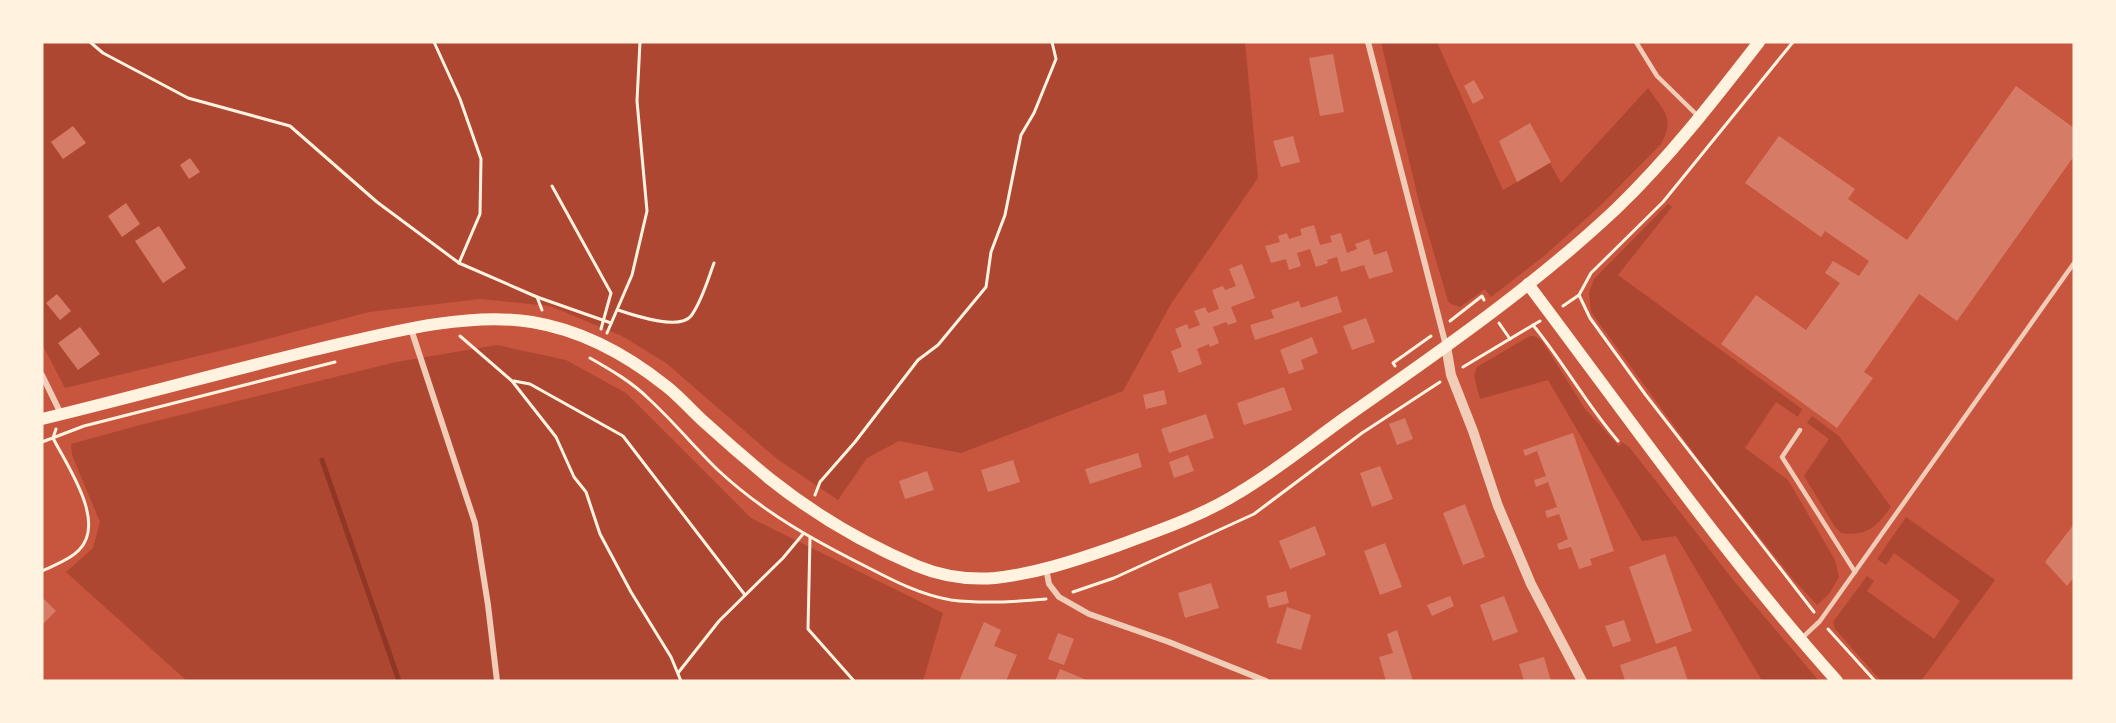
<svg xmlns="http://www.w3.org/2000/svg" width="2116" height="723" font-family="Poppins,sans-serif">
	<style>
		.green { fill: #ae4732 }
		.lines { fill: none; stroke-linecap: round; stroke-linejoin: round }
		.stream { stroke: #8f3625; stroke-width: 5 }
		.building { fill: #d67c66 }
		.path { stroke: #fff3e0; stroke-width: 3 }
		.service { stroke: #f1ccb7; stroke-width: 4.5 }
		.minor { stroke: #f1ccb7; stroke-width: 6 }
		.tertiary { stroke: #f1ccb7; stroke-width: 10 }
		.secondary { stroke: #fff3e0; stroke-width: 12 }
	</style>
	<rect width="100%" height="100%" fill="#c8553d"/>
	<g class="green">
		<polygon points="42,42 1245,42 1258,178 1171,304 1123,391 961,453 899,441 867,458 838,500 777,459 666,363 622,336 550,306 480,299 369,312 252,343 65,388 42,344"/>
		<path d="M1381,42H1437L1503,190L1550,163L1561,183L1648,88C1663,110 1676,118 1661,144L1599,207L1544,256L1491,297L1485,289L1460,307L1451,304L1448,301L1420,206Z"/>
		<polygon points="1668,204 1672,207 1618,275 1802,409 1798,417 1776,402 1745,448 1788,480 1835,560 1839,577 1829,594 1817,605 1793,579 1704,467 1591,312 1589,293 1594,279"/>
		<polygon points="1530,336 1535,336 1542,341 1585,409 1619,446 1622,442 1630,448 1734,581 1819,681 1762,681 1761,679 1676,536 1642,541 1548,380 1480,399 1474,376 1477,367"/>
		<polygon points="497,345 566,360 626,393 751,518 943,613 923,681 187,681 66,572 93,548 100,522 72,455 71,444 140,425 396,362"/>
		<path d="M1812,416L1839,436L1891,507C1877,526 1867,537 1841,533L1835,527L1804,476L1829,439L1807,423Z"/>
		<polygon points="1906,517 1995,580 1921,681 1881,681 1835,629 1833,622 1867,576 1874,581 1867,591 1934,639 1960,601 1894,553 1886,565 1877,559"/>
	</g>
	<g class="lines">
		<polyline class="stream" points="322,460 399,681"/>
	</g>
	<g class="building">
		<polygon points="1333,54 1344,112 1320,116 1309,58"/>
		<polygon points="1474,80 1484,98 1473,104 1464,86"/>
		<polygon points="2016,86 2074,128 2074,156 1957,321 1919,294 1864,372 1873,378 1837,428 1721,344 1756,295 1806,330 1840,283 1825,273 1833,261 1859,276 1869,261 1825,231 1821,237 1745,183 1779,136 1855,189 1848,199 1907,240"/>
		<polygon points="1530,123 1551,162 1517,182 1499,141"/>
		<polygon points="73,126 86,143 63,159 51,142"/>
		<polygon points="1293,136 1300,162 1281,167 1273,141"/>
		<polygon points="190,158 200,172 189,179 180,165"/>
		<polygon points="126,203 140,224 122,237 108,216"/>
		<polygon points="1314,225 1320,245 1332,242 1330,236 1341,233 1347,253 1357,249 1355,244 1369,239 1374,255 1387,251 1393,272 1369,279 1364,265 1341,272 1337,257 1327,260 1328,263 1316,267 1310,249 1297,253 1301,266 1289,270 1286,259 1271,263 1265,246 1280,242 1278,236 1287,233 1289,239 1302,235 1300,229"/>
		<polygon points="159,226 186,268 163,283 135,241"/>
		<polygon points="1242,264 1255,298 1231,307 1237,322 1228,325 1226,322 1213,327 1219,343 1210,347 1209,344 1197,349 1202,364 1179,373 1171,351 1182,347 1175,329 1187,324 1189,329 1200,325 1194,311 1205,307 1208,313 1219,309 1212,290 1223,286 1225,290 1236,286 1229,269"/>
		<polygon points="57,294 71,311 60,320 46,303"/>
		<polygon points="1337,296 1342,312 1255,340 1250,325 1274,318 1271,310 1299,301 1301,308"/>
		<polygon points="1366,318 1375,342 1352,350 1343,326"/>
		<polygon points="80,327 100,354 78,370 58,343"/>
		<polygon points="1312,337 1318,353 1301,360 1304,369 1289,374 1280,350"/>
		<polygon points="1284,387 1292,410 1244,425 1237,403"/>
		<polygon points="1164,390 1167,404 1146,409 1143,395"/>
		<polygon points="1206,414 1214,438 1169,453 1161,429"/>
		<polygon points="1405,418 1413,439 1397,445 1389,424"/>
		<polygon points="1573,433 1614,551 1590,559 1592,565 1579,569 1571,547 1559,550 1557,544 1568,539 1559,514 1547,518 1545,511 1557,507 1548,482 1536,487 1534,480 1546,476 1537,451 1525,456 1523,450"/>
		<polygon points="1138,453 1142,467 1090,484 1085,469"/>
		<polygon points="1188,455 1194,471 1174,478 1169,462"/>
		<polygon points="1013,460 1020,482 988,492 981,470"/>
		<polygon points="1380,466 1393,499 1372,507 1360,473"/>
		<polygon points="927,471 934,490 905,499 899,481"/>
		<polygon points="1465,504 1485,557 1463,565 1443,513"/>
		<polygon points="2074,524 2074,577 2067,586 2045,562"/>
		<polygon points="1315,526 1326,555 1290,569 1279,541"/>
		<polygon points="1385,543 1402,587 1380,595 1364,551"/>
		<polygon points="1665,554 1692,631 1656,644 1629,567"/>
		<polygon points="1211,583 1219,608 1185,618 1178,593"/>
		<polygon points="1286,591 1289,603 1269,608 1266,596"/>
		<polygon points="1450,596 1454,606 1432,616 1427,605"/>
		<polygon points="1504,596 1518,632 1493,641 1480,605"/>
		<polygon points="44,599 56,611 42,625 42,601"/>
		<polygon points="1287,607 1311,615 1301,650 1276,643"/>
		<polygon points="1624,620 1631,641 1613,647 1605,626"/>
		<polygon points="984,622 1001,630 994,646 1017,655 1006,681 959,681"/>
		<polygon points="1397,630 1413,681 1386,681 1379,657 1393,653 1387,634"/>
		<polygon points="1058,633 1074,639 1064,665 1048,659"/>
		<polygon points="1676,646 1688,681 1625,681 1620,665"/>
		<polygon points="1544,657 1551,681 1524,681 1519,664"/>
		<polygon points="1060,669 1089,681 1055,681"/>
	</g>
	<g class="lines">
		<g class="path">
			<polyline points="90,42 103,53 188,98 290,126 377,202 459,263 537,297 542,310"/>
			<polyline points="434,42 460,99 481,159 480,214 459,263"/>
			<polyline points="552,186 611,293 601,329"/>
			<polyline points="1579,295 1590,318 1645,394 1814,612"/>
			<polyline points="537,297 611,323"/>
			<polyline points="1563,306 1579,295 1591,273 1663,202 1793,42"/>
			<path d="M618,310C633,315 679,331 691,316C702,301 708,279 714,263"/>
			<polyline points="1450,321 1482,296 1484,300"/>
			<polyline points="1499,323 1510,339"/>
			<path d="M1533,325C1564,363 1586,404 1618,441"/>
			<polyline points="607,333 632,275 647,211 637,101 640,42"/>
			<polyline points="460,336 512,381 556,437 574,477 586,492 600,534 631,592 671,657 681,681"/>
			<path d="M590,358C611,370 632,382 649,399C674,422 695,448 719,471C763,512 813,540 867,567C894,581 921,595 951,600C982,604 1015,602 1046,599"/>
			<polyline points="1395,366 1393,363 1431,336"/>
			<polyline points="1463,367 1540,321"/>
			<polyline points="514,381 530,384 623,436 745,595"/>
			<polyline points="42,442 84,426 335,362"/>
			<polyline points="815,495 820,482 855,442 918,360 938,345 986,287 991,252 1005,215 1021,135 1034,113 1056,59 1052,42"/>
			<polyline points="810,538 808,629 854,681"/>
			<path d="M42,571C54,565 70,560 79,550C107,522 67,466 53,438L56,429"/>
			<polyline points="1073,592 1114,578 1254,514 1362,433 1440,382"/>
			<polyline points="1828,629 1875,681"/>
			<polyline points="678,673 719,621 783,558 803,534"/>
		</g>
		<g class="service">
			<polyline points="1636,42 1657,76 1699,117"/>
			<polyline points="1800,430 1782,457 1855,572"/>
			<polyline points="1802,638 1820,621 2074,263"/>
		</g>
		<g class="minor">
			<polyline points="1368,42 1446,346"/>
			<polyline points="411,329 475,523 488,605 497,681"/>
			<polyline points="42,375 61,414"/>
			<polyline points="1046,568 1049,584 1059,597 1089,614 1169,642 1266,681"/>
		</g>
		<polyline class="tertiary" points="1446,346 1451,375 1473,431 1498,506 1531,584 1582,681"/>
		<g class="secondary">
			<path d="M1528,284C1629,418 1725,556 1837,681"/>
			<path d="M42,419C133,397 223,372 314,350C380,335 464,311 532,322C581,330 627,355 666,386C679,396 690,409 702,420C724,440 747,460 770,479C814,514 865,544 917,566C941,576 969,580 995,578C1034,574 1074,561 1111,548C1155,532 1200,517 1240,492C1277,470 1311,442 1346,417C1439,352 1533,287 1616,209C1669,158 1714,100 1759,42"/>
		</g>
	</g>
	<rect width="2116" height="723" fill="none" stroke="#fff3e0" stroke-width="87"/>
</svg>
